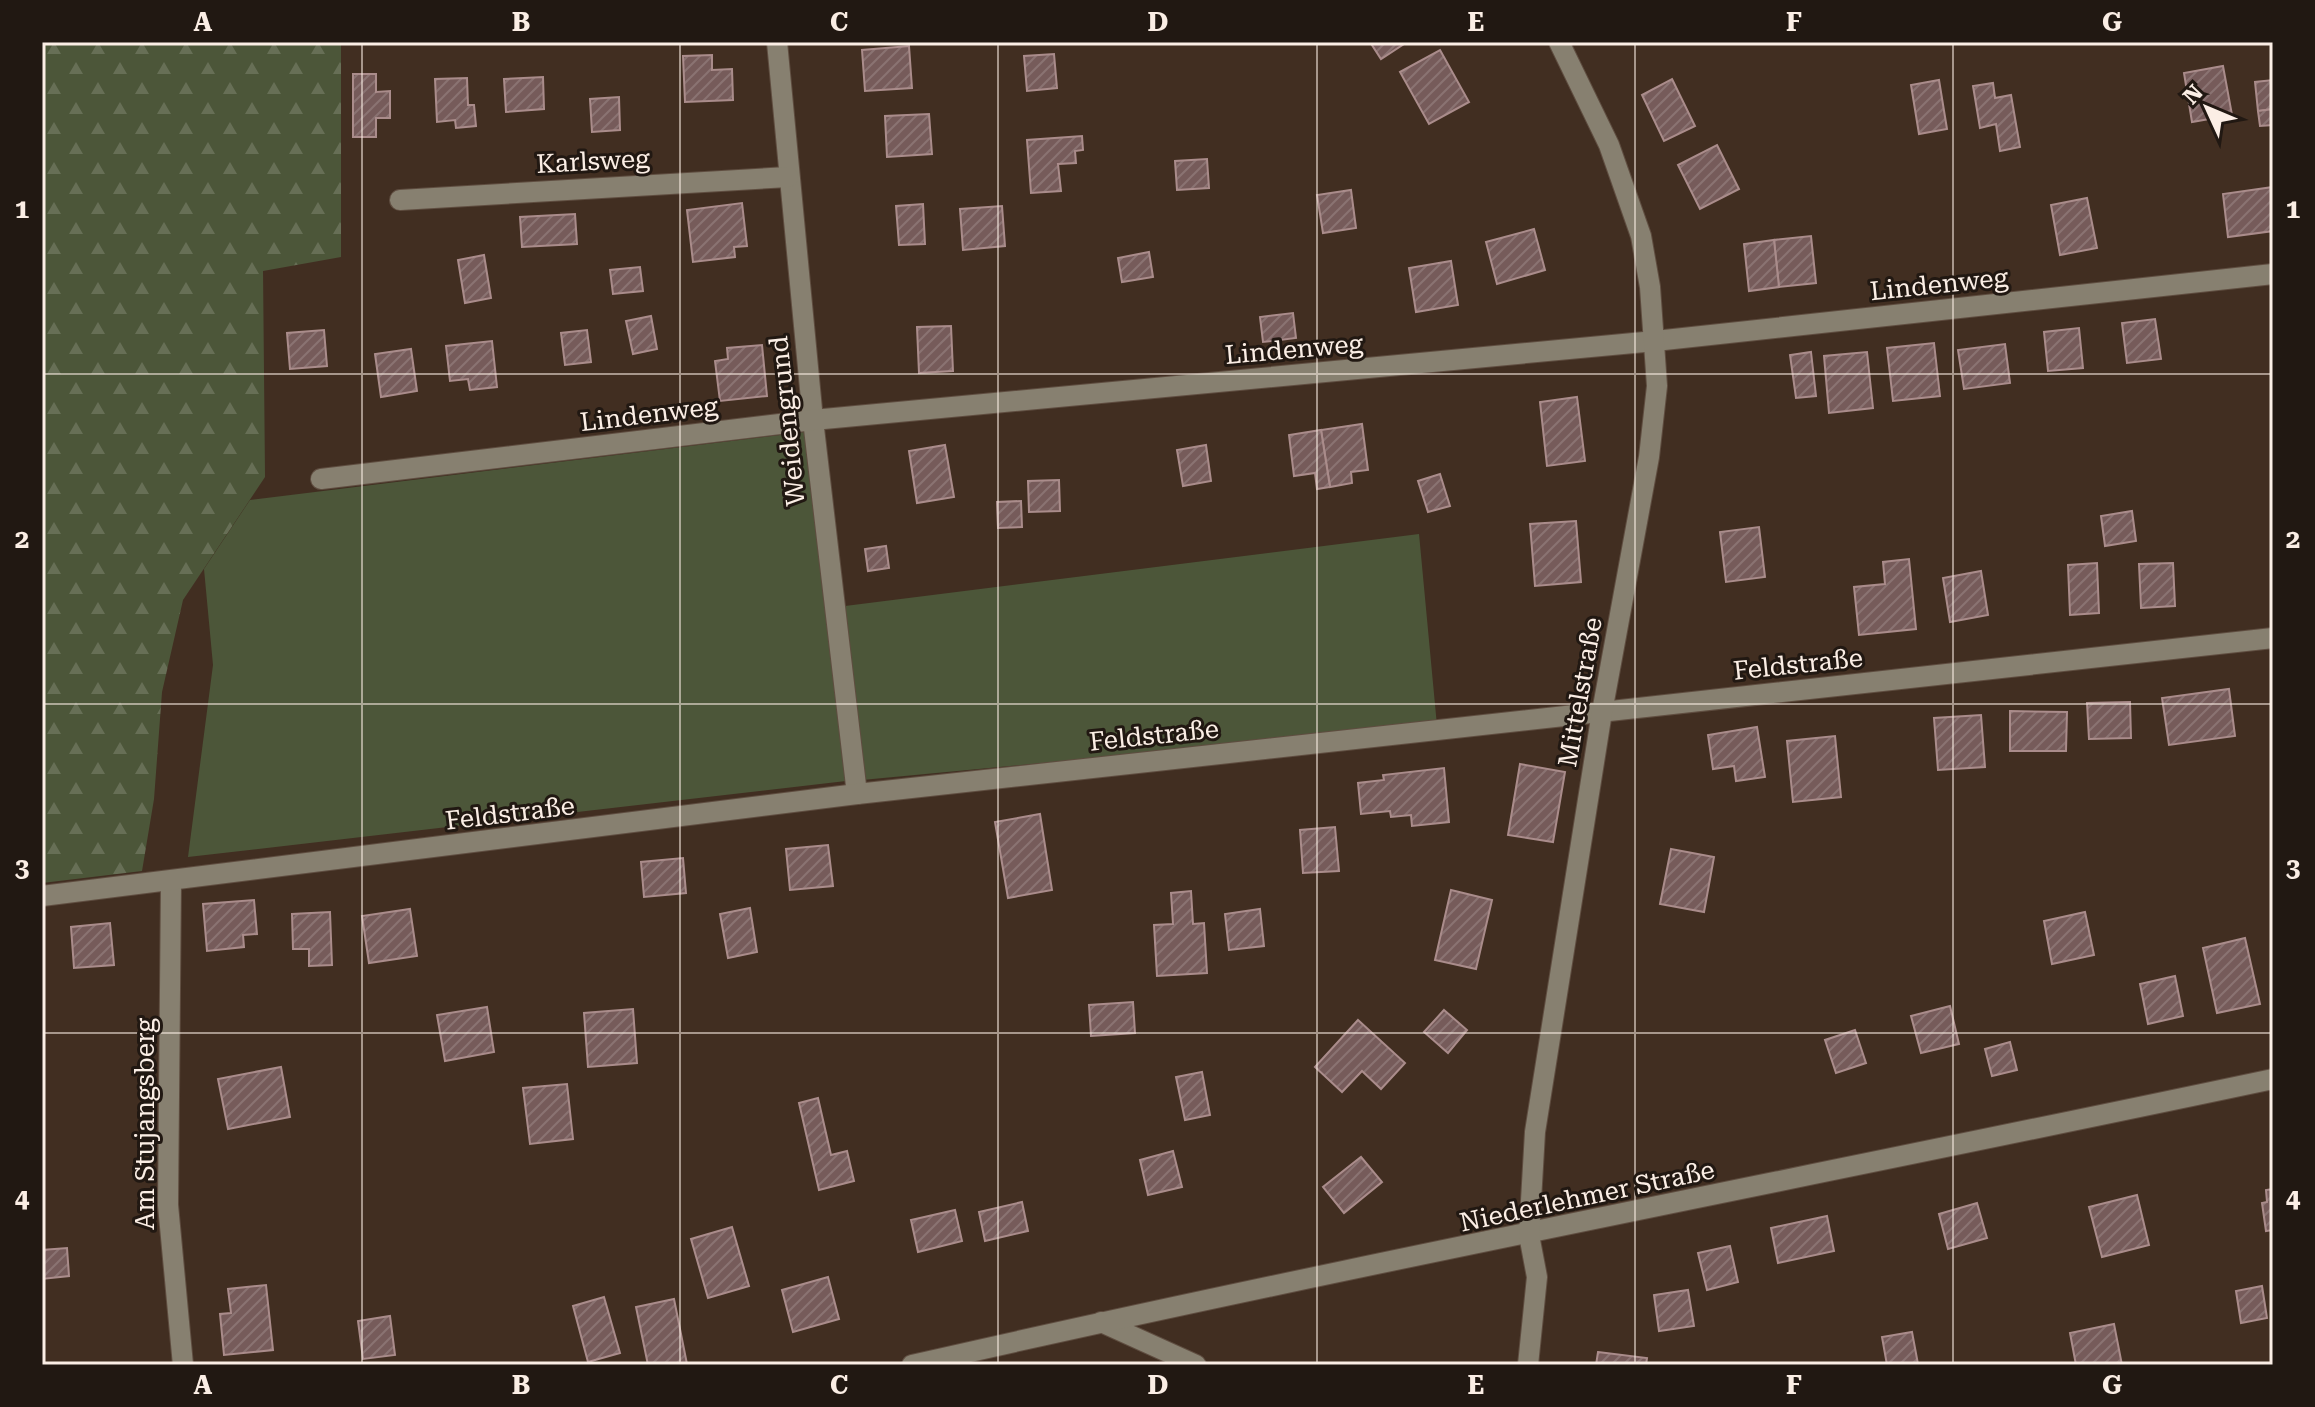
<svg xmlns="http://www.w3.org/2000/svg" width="2315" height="1407" font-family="'Roboto Serif',serif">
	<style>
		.green { fill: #4c5639 }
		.forest { fill: url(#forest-firs) }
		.building { fill: url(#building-hatch); stroke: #aa8c8b; stroke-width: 2 }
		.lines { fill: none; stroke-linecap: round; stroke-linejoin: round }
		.minor-casing { stroke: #5f4d40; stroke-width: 22 }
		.minor { stroke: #878070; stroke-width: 20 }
		.grid { fill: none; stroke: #fbeee5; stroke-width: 2; stroke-opacity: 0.55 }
		.labels { text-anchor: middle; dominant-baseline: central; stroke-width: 6; stroke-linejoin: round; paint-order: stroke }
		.street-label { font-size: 26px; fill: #fbeee5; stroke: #211812 }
		.neatline { fill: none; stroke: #fbeee5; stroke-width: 3 }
		.grid-label { font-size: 26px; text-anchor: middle; font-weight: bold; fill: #fbeee5 }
	</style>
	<defs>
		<pattern id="forest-firs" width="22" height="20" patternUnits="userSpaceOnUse" patternTransform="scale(2)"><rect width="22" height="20" fill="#4c5639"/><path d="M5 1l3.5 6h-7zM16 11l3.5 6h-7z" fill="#676f56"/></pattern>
		<pattern id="building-hatch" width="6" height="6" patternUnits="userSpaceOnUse" patternTransform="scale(2)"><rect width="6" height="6" fill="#765b5a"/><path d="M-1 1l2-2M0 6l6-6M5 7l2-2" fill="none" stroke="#8a7372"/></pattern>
	</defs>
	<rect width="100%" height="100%" fill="#412e21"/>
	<g class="green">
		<polygon points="804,432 846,781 188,857 213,665 204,569 250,500"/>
		<polygon points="1419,534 1437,726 862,780 845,606"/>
	</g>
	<polygon class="forest" points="42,42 341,42 341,257 263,271 265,477 183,600 162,692 154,799 142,871 42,883"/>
	<g class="building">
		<polygon points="1370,42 1407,42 1381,59"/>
		<polygon points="909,46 912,88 865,91 862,50"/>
		<polygon points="1440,50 1469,102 1429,124 1400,72"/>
		<polygon points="1054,54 1057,88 1027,91 1024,56"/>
		<polygon points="712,55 712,70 732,69 733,100 685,102 683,56"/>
		<polygon points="2223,66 2232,115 2192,122 2184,73"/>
		<polygon points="353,74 376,74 376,92 390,91 390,118 376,118 376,137 353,137"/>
		<polygon points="543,77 544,109 506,112 504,79"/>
		<polygon points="467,78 468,105 474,105 476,126 456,128 455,120 437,122 435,79"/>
		<polygon points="1672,79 1695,126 1664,141 1642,95"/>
		<polygon points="1939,80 1947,129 1919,134 1911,85"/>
		<polygon points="2273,80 2273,109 2258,111 2255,82"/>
		<polygon points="1993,83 1995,98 2011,95 2020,147 2000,151 1996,124 1980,128 1973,86"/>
		<polygon points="619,97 620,130 592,132 590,99"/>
		<polygon points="2273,109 2273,125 2260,126 2258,111"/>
		<polygon points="929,114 932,154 887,157 885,116"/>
		<polygon points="1082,136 1083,150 1075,151 1076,163 1058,164 1061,191 1031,193 1027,140"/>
		<polygon points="1717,145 1739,189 1700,209 1678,165"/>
		<polygon points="1207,159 1209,188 1177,190 1175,161"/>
		<polygon points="2273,187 2273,231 2228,237 2223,194"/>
		<polygon points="1351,190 1356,228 1323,233 1317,195"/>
		<polygon points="2087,198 2097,248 2060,255 2051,205"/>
		<polygon points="742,203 747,246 734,247 735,257 693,262 687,210"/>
		<polygon points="923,204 925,244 899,245 896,206"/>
		<polygon points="1002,206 1005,246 963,250 960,209"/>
		<polygon points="575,214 577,244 522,247 520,217"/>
		<polygon points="1534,229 1545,270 1497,284 1486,242"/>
		<polygon points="1811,236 1816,283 1779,287 1774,240"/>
		<polygon points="1774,240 1779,287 1749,291 1744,244"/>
		<polygon points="1149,252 1153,277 1122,282 1118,258"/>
		<polygon points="484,255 491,298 465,303 458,260"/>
		<polygon points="1451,261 1458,305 1416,312 1409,268"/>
		<polygon points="640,267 643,291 613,294 610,270"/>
		<polygon points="1293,313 1296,338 1263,342 1260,317"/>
		<polygon points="651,316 657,349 633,354 626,321"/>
		<polygon points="2155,319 2161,359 2127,363 2122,323"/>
		<polygon points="951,326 953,371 919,373 917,327"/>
		<polygon points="2079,328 2083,368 2048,371 2044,332"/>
		<polygon points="324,330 327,366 290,369 287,333"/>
		<polygon points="587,330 591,362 565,365 561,333"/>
		<polygon points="492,341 497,387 470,390 468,379 450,381 446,346"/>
		<polygon points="1934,343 1940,396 1893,401 1887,348"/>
		<polygon points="2005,344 2010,383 1964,389 1958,350"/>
		<polygon points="762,345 767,396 720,401 715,361 728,359 727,348"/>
		<polygon points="411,349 417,391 381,397 375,354"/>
		<polygon points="1811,352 1816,396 1796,398 1790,355"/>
		<polygon points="1867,352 1873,408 1829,413 1824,356"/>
		<polygon points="1577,397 1585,461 1547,466 1540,402"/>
		<polygon points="1362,424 1368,470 1351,472 1352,483 1330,487 1321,430"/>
		<polygon points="1321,430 1330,487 1317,489 1315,473 1294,476 1289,435"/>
		<polygon points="945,445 954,497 917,503 909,451"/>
		<polygon points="1206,445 1211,481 1183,486 1177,450"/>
		<polygon points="1440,474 1450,506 1428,512 1418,481"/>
		<polygon points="1059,480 1060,511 1029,512 1028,481"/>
		<polygon points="1021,501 1022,527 998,528 997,502"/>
		<polygon points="2132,511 2136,541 2105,546 2101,516"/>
		<polygon points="1576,521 1581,582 1535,586 1530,524"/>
		<polygon points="1759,527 1765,577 1726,582 1720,532"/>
		<polygon points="886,546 889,568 868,571 865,549"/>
		<polygon points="1909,559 1916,629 1859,635 1854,587 1885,584 1883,562"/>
		<polygon points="2097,563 2099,613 2070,615 2068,565"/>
		<polygon points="2173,563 2175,606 2141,608 2139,564"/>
		<polygon points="1981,571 1988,615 1950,622 1943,578"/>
		<polygon points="2229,689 2235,736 2169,745 2162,698"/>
		<polygon points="2130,702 2131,738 2089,739 2087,703"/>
		<polygon points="2010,711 2067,712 2066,751 2010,751"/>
		<polygon points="1981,715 1985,767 1938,770 1934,718"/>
		<polygon points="1757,727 1765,777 1736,781 1734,766 1713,769 1708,735"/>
		<polygon points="1835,736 1841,797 1793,802 1787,741"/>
		<polygon points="1520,764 1565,772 1553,842 1508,835"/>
		<polygon points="1444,768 1449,822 1412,826 1411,815 1391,817 1390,811 1361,814 1358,783 1384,780 1383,775"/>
		<polygon points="1040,814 1052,890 1008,898 995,822"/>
		<polygon points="1335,827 1339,871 1303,873 1300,830"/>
		<polygon points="828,845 833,886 790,890 786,849"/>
		<polygon points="1671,849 1714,857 1704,912 1660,904"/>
		<polygon points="683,858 686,893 644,897 641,862"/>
		<polygon points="1451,890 1492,900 1476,969 1435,960"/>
		<polygon points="1191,891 1193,924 1204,923 1207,973 1157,976 1154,925 1173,924 1171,893"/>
		<polygon points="254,900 257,934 243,935 244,947 207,951 203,904"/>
		<polygon points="750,908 757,952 728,958 720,914"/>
		<polygon points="410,909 417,956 369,963 362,916"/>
		<polygon points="1260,909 1264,946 1229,950 1225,914"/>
		<polygon points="330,912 332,965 309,966 309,949 293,949 292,914"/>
		<polygon points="2085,912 2094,955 2052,964 2044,921"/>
		<polygon points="110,923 114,965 74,968 71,927"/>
		<polygon points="2245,938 2260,1004 2217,1013 2203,948"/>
		<polygon points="2175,976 2183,1016 2148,1024 2140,984"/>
		<polygon points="1133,1002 1135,1033 1091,1036 1089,1005"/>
		<polygon points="1950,1006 1959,1044 1921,1053 1911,1016"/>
		<polygon points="487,1007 494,1052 445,1061 437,1015"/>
		<polygon points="633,1009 637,1063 588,1067 584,1013"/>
		<polygon points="1444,1010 1467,1030 1448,1053 1424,1032"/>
		<polygon points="1358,1020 1405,1063 1381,1089 1362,1071 1342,1092 1315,1067"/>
		<polygon points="1855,1030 1866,1063 1836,1073 1825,1040"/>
		<polygon points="2010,1042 2017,1070 1992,1076 1985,1049"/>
		<polygon points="281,1067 290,1117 228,1129 218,1079"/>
		<polygon points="1202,1072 1210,1115 1185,1120 1176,1077"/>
		<polygon points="567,1084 573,1139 530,1144 523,1088"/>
		<polygon points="818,1098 831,1155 847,1151 854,1181 819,1190 799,1103"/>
		<polygon points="1173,1151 1182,1187 1148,1195 1140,1160"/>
		<polygon points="1361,1157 1382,1182 1344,1213 1323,1187"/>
		<polygon points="2273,1189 2273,1230 2266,1231 2262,1203 2267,1202 2266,1190"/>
		<polygon points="2137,1195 2149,1245 2102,1257 2089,1207"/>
		<polygon points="1022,1202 1028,1231 985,1241 979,1212"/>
		<polygon points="1977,1203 1987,1238 1948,1249 1939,1214"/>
		<polygon points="955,1210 962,1241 918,1252 911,1220"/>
		<polygon points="1827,1216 1834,1251 1778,1263 1771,1228"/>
		<polygon points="732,1227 749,1286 708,1298 691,1239"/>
		<polygon points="1730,1246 1738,1282 1707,1290 1698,1253"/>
		<polygon points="67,1248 69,1276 42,1279 42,1250"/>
		<polygon points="828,1277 839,1319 793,1332 782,1290"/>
		<polygon points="266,1285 273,1350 224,1355 220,1314 231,1313 228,1289"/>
		<polygon points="2262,1286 2267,1318 2241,1323 2236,1291"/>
		<polygon points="1688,1290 1694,1326 1659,1331 1654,1295"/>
		<polygon points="604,1297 620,1353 588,1362 573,1306"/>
		<polygon points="674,1299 687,1364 648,1365 636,1307"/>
		<polygon points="390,1316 395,1355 363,1359 358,1321"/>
		<polygon points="2114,1324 2122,1365 2076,1365 2070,1333"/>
		<polygon points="1912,1332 1918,1364 1887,1365 1882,1337"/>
		<polygon points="1598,1352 1647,1358 1646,1365 1596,1365"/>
	</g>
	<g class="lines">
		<g class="minor-casing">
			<g id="minor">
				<polyline points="777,42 813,420 857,794"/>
				<polyline points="400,200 788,177"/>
				<polyline points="321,479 813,420 1655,341 2273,274"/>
				<polyline points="171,883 168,1205 183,1365"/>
				<polyline points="42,896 857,794 2273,638"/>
				<polyline points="1101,1322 1196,1365"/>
				<path d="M912,1365C1364,1262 1820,1175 2273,1079"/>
				<polyline points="1528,1365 1537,1277 1529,1235 1535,1132 1602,712 1649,457 1657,386 1650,287 1641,236 1609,145 1559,42"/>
			</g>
		</g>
		<use href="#minor" class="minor"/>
	</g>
	<path class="grid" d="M362,42V1365M680,42V1365M998,42V1365M1317,42V1365M1635,42V1365M1953,42V1365M42,374H2273M42,704H2273M42,1033H2273"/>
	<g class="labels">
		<g class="street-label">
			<text transform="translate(593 161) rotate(-3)">Karlsweg</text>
			<text transform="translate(1939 284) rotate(-6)">Lindenweg</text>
			<text transform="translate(1294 349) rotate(-5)">Lindenweg</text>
			<text transform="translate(649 414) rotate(-7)">Lindenweg</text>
			<text transform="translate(787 421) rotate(-96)">Weidengrund</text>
			<text transform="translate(1798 664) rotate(-6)">Feldstraße</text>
			<text transform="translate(1580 692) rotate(-80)">Mittelstraße</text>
			<text transform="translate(1154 735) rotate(-6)">Feldstraße</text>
			<text transform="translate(510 813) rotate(-7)">Feldstraße</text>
			<text transform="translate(145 1124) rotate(-90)">Am Stujangsberg</text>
			<text transform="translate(1587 1196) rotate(-12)">Niederlehmer Straße</text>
		</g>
	</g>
	<rect width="2315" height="1407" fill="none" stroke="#211812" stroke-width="88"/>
	<g transform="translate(2207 108) rotate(314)" stroke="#211812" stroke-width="6" paint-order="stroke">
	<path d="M0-6L14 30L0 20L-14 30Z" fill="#fbeee5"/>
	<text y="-12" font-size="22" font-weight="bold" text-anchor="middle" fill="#fbeee5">N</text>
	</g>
	<rect x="44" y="44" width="2227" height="1319" class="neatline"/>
	<g class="grid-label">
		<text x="203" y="31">A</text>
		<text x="521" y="31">B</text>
		<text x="839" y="31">C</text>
		<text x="1158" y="31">D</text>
		<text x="1476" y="31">E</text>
		<text x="1794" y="31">F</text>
		<text x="2112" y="31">G</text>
		<text x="22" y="218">1</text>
		<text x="2293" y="218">1</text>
		<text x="22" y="548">2</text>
		<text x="2293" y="548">2</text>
		<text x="22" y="877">3</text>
		<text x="2293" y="877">3</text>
		<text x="22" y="1207">4</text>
		<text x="2293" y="1207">4</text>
		<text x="203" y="1394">A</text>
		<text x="521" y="1394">B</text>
		<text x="839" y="1394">C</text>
		<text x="1158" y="1394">D</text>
		<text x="1476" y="1394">E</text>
		<text x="1794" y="1394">F</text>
		<text x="2112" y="1394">G</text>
	</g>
</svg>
